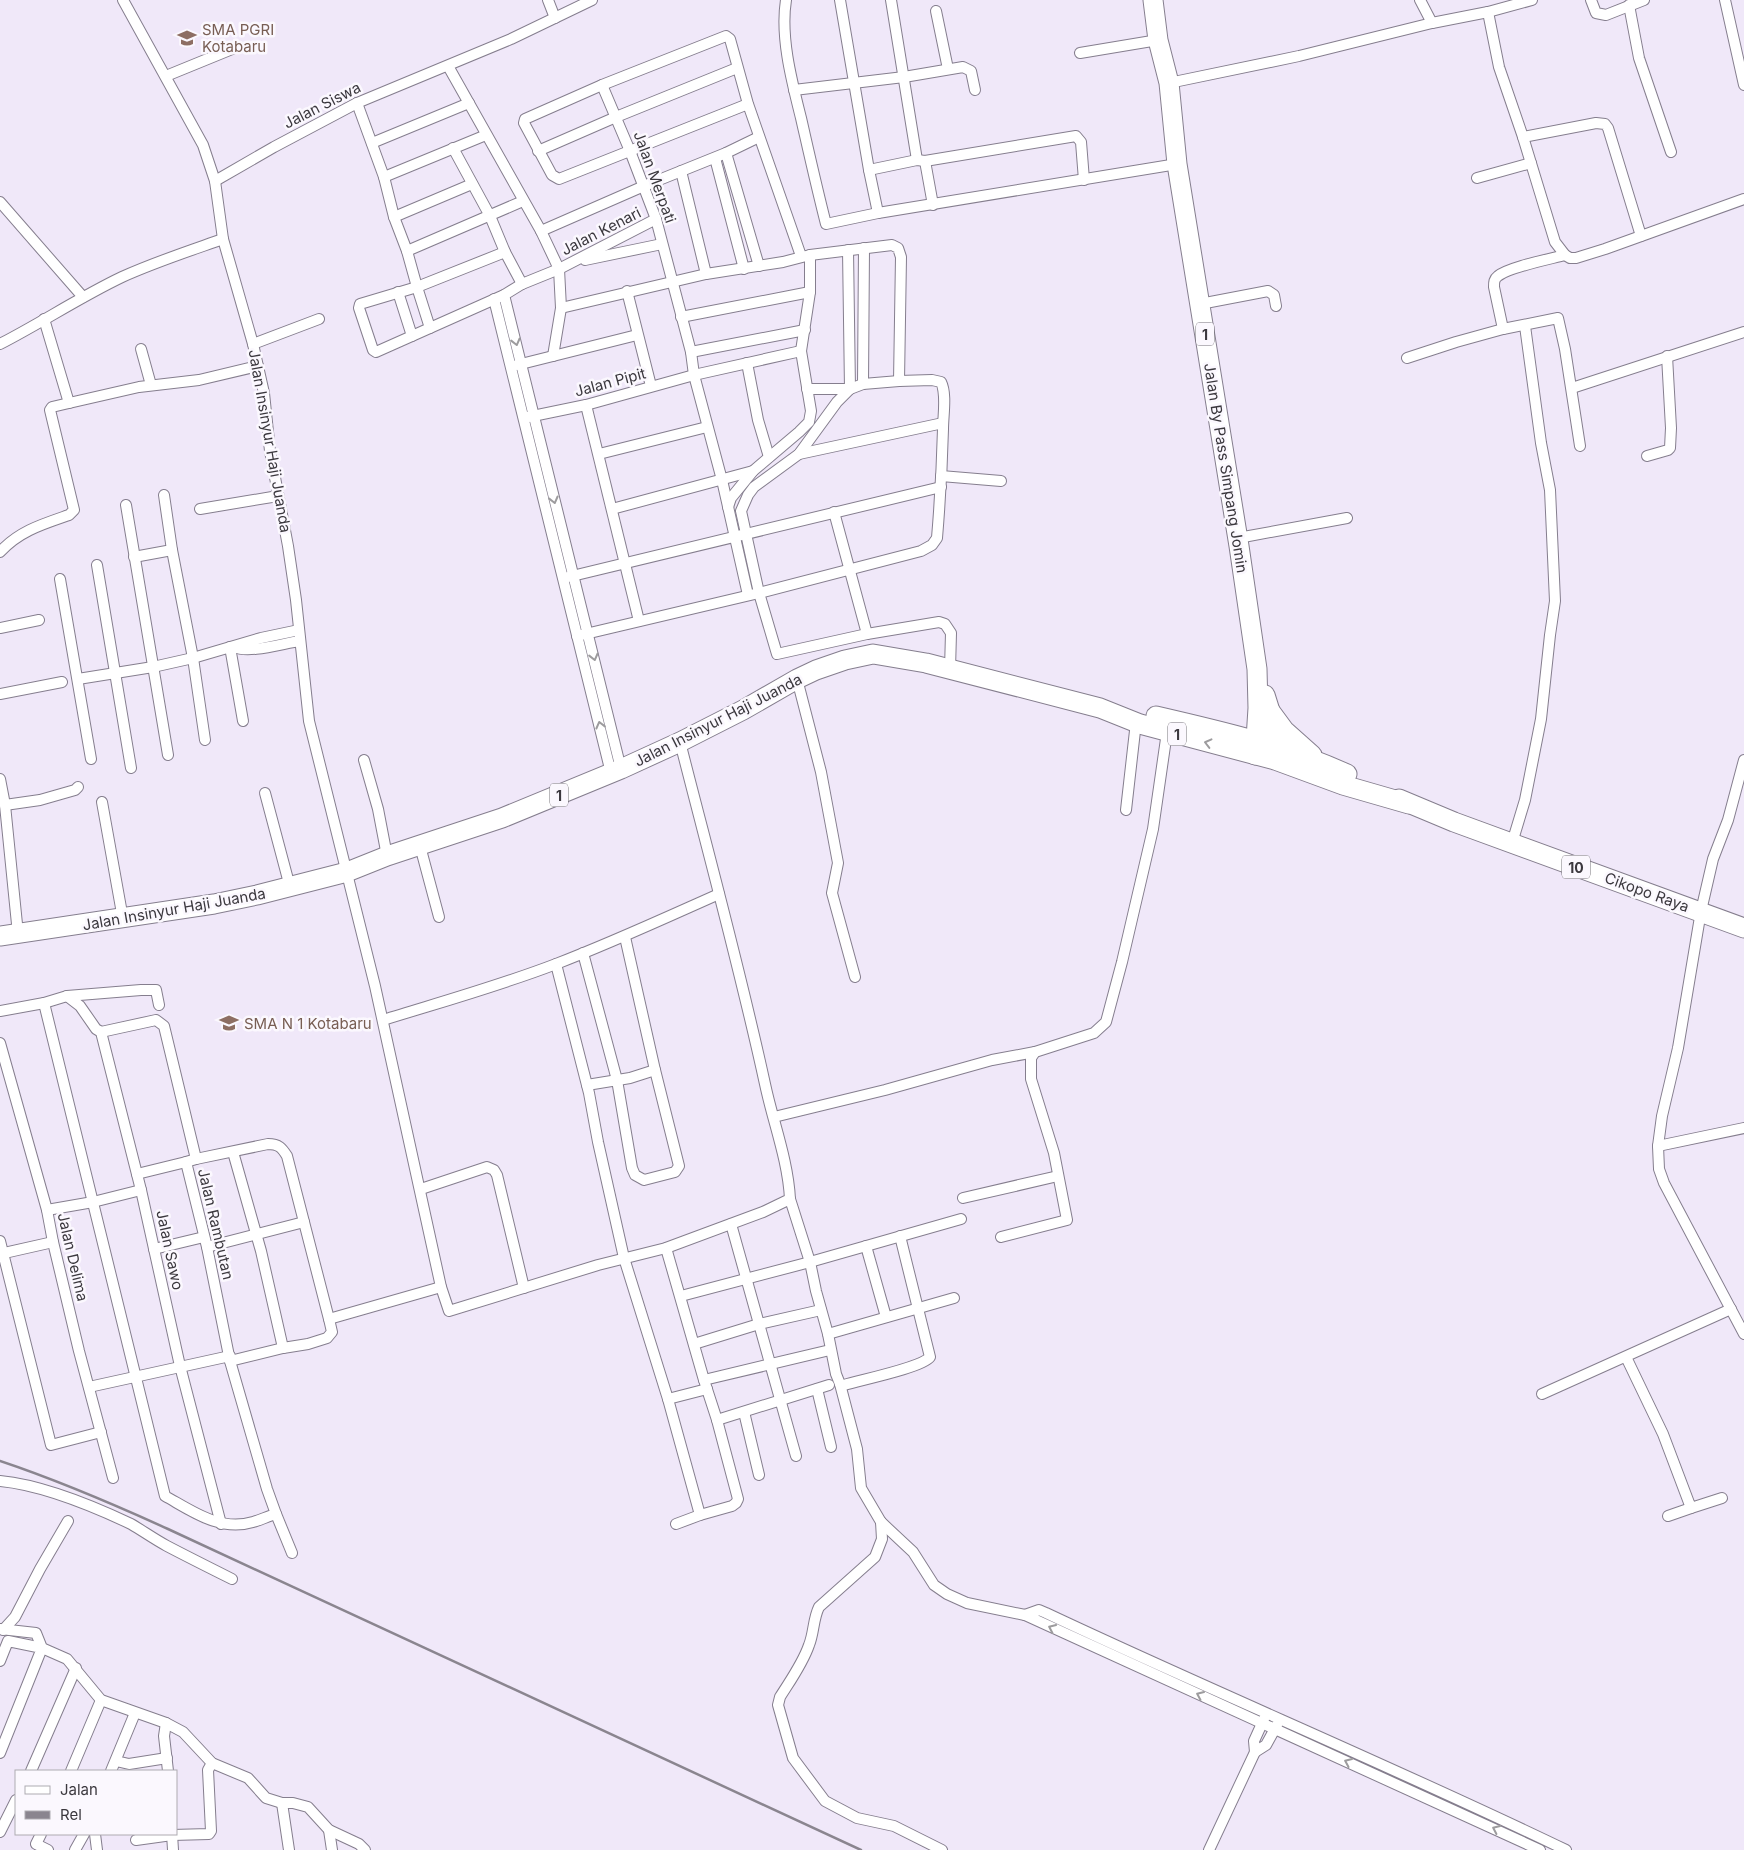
<svg xmlns="http://www.w3.org/2000/svg" width="1744" height="1850" font-family="Inter,sans-serif">
	<style>
		.lines { fill: none; stroke-linecap: round; stroke-linejoin: round }
		.street-casing { stroke: #857e8e; stroke-width: 12 }
		.highway-casing { stroke: #857e8e; stroke-width: 21 }
		.street { stroke: #fff; stroke-width: 10 }
		.highway { stroke: #fff; stroke-width: 19 }
		.rail { stroke: #8a858f; stroke-width: 2.5 }
		.oneway { stroke: #9d9c9e }
		.labels { text-anchor: middle; dominant-baseline: central; stroke-width: 5; stroke-linejoin: round; paint-order: stroke }
		.shield { fill: #fbf8fe; stroke: #757278; stroke-width: 1 }
		.shield-label { font-size: 14px; font-weight: bold; fill: #3b383e }
		.education-label { font-size: 15px; fill: #785e54; stroke: #fbf8fe; text-anchor: start }
		.street-label { font-size: 15px; fill: #3b383e; stroke: #fbf8fe }
	</style>
	<rect width="100%" height="100%" fill="#f0e8f9"/>
	<g class="lines">
		<g class="street-casing">
			<g id="street">
				<path d="M123,0L203,145L215,181L223,239L253,344L264,393L270,451L288,546L296,600L309,721L375,986L441,1287L449,1311L598,1265L666,1248L763,1212L790,1199C788,1160 773,1122 765,1084C740,969 709,856 680,742"/>
				<polyline points="548,0 555,18"/>
				<path d="M786,0C780,37 792,82 801,118C809,153 817,189 826,224L878,213L1177,164"/>
				<polyline points="840,0 869,170 878,213"/>
				<polyline points="891,0 917,160"/>
				<polyline points="1420,0 1432,23"/>
				<polyline points="1591,0 1596,13 1606,15 1644,0"/>
				<polyline points="1725,0 1744,85"/>
				<polyline points="1629,5 1639,58 1671,152"/>
				<polyline points="936,11 948,69"/>
				<polyline points="1488,12 1499,67 1523,137 1555,242 1565,255 1570,258 1576,258 1605,249 1744,199"/>
				<polyline points="1080,53 1158,40"/>
				<polyline points="448,66 541,231 559,269 561,308 553,356"/>
				<polyline points="166,76 237,47"/>
				<polyline points="1169,83 1299,56 1432,23 1488,12 1532,0"/>
				<polyline points="602,85 630,151 656,219 691,352 694,375 722,480 748,595"/>
				<polyline points="794,90 904,77 963,67 971,71 975,90"/>
				<polyline points="357,103 384,177 394,217 407,251 417,287 430,328"/>
				<polyline points="748,104 559,179 552,175 524,123 525,119 602,85 726,36 730,39 748,104 801,256"/>
				<polyline points="1523,137 1596,123 1605,124 1608,128 1641,236"/>
				<polyline points="372,143 469,103"/>
				<polyline points="453,148 490,216 505,252 522,284"/>
				<polyline points="538,151 616,117 737,68"/>
				<polyline points="726,153 759,266"/>
				<polyline points="715,158 744,269"/>
				<polyline points="925,161 933,205"/>
				<polyline points="869,170 917,160 925,161 1076,136 1081,142 1084,180"/>
				<polyline points="681,171 706,274"/>
				<polyline points="384,177 486,135"/>
				<polyline points="1477,178 1531,163"/>
				<polyline points="215,181 274,147 357,103 511,39 592,0"/>
				<polyline points="0,202 83,297"/>
				<polyline points="394,217 472,184"/>
				<polyline points="541,231 644,186 726,153 759,137"/>
				<polyline points="848,250 850,389 837,402 799,454 754,487 748,495 741,511 759,593 777,654 867,634 939,622 945,624 951,633 950,669"/>
				<polyline points="407,251 523,201"/>
				<polyline points="505,252 417,287 360,304 359,308 373,350 376,352 504,295 522,284 559,269 656,219"/>
				<polyline points="585,260 662,244"/>
				<polyline points="627,291 651,386"/>
				<polyline points="398,292 412,336"/>
				<polyline points="504,295 621,769"/>
				<polyline points="494,299 611,773"/>
				<polyline points="1200,304 1268,291 1274,295 1276,306"/>
				<polyline points="561,308 706,274 783,262 810,255 892,245 898,248 901,257 899,381"/>
				<polyline points="681,317 810,292"/>
				<polyline points="44,319 69,403 139,387 199,380 258,366"/>
				<path d="M1503,329L1494,287C1494,282 1494,279 1498,276C1509,267 1550,259 1565,255"/>
				<path d="M0,344C41,323 80,297 122,277C155,262 189,251 223,239"/>
				<polyline points="253,344 319,319"/>
				<polyline points="141,349 151,385"/>
				<polyline points="691,352 805,330"/>
				<polyline points="1407,358 1456,342 1503,329 1558,318 1565,349 1580,446"/>
				<polyline points="747,363 758,420 769,457"/>
				<polyline points="517,365 637,335"/>
				<polyline points="863,384 864,248"/>
				<polyline points="1572,388 1744,332"/>
				<polyline points="586,405 639,621"/>
				<polyline points="528,417 586,405 694,375 801,351"/>
				<polyline points="599,454 707,427"/>
				<polyline points="799,454 943,423"/>
				<polyline points="1647,456 1668,450 1670,448 1671,428 1667,356"/>
				<polyline points="941,476 1001,481"/>
				<polyline points="164,495 172,550 193,658 205,740"/>
				<polyline points="126,505 168,755"/>
				<polyline points="728,507 731,498 753,471 799,432 809,422 811,411 801,351 810,292 810,255"/>
				<polyline points="200,509 278,496"/>
				<polyline points="612,509 753,471"/>
				<polyline points="834,512 867,634"/>
				<polyline points="1238,538 1347,518"/>
				<path d="M0,552C19,531 43,524 69,515L74,510L50,410L52,407L69,403"/>
				<polyline points="134,557 172,550"/>
				<polyline points="97,565 131,768"/>
				<polyline points="568,577 941,487"/>
				<polyline points="60,579 91,759"/>
				<polyline points="0,628 39,620"/>
				<path d="M577,636L759,593L921,551L932,545L937,538C940,502 942,466 943,429C943,415 947,394 941,382L932,380L899,381L863,384L850,389H807"/>
				<polyline points="230,647 243,721"/>
				<path d="M235,647C248,654 284,643 300,641"/>
				<polyline points="78,679 153,667 193,658 261,638 299,630"/>
				<polyline points="797,679 821,772 838,863 832,893 855,977"/>
				<polyline points="0,694 62,682"/>
				<polyline points="364,760 378,809 387,856"/>
				<polyline points="1744,760 1728,820 1713,859 1701,911 1678,1048 1662,1116 1658,1146 1659,1169 1664,1183 1744,1334"/>
				<polyline points="0,779 5,805 18,934"/>
				<polyline points="265,793 290,887"/>
				<polyline points="102,802 123,919"/>
				<polyline points="5,805 40,800 75,790 78,787"/>
				<polyline points="1126,810 1136,722"/>
				<polyline points="1512,843 1525,800 1541,719 1550,635 1555,601 1550,490 1541,443 1525,326"/>
				<polyline points="420,846 439,917"/>
				<polyline points="583,953 617,1080 632,1168 635,1175 644,1180 675,1172 679,1166 655,1070"/>
				<polyline points="556,964 589,1093 598,1142 624,1258 668,1399 700,1515"/>
				<polyline points="67,996 80,1006 96,1029 101,1032 141,1190 180,1366 221,1524"/>
				<path d="M44,1003L165,1496C192,1511 220,1532 253,1522C261,1520 268,1516 276,1514L267,1489L230,1361L207,1247L186,1162L196,1159L164,1026L156,1020L101,1032"/>
				<polyline points="0,1011 44,1003 67,996 141,990 156,990 159,1005"/>
				<path d="M383,1020C441,1002 499,986 556,964C611,943 665,918 719,894"/>
				<polyline points="0,1043 47,1210 53,1242 79,1351 113,1478"/>
				<polyline points="587,1085 630,1078 655,1070 625,937"/>
				<polyline points="774,1117 885,1090 992,1060 1035,1052"/>
				<polyline points="1658,1146 1744,1128"/>
				<polyline points="233,1152 261,1251 283,1348"/>
				<path d="M196,1159L268,1144C279,1144 282,1148 287,1156L329,1319L332,1332L327,1338L308,1344L283,1348L230,1361"/>
				<polyline points="137,1174 186,1162"/>
				<polyline points="421,1189 487,1167 494,1170 497,1175 524,1288"/>
				<polyline points="963,1198 1058,1176"/>
				<path d="M790,1199L810,1262L816,1291L828,1334L836,1374L840,1384L844,1385C860,1380 921,1368 930,1357L900,1236"/>
				<polyline points="47,1210 93,1202 141,1190"/>
				<polyline points="731,1224 796,1456"/>
				<polyline points="1001,1237 1067,1220 1054,1153 1031,1079 1031,1058 1035,1052 1094,1033 1106,1022 1122,962 1153,829 1167,732"/>
				<polyline points="0,1241 51,1445 101,1432"/>
				<polyline points="866,1246 886,1317"/>
				<polyline points="207,1247 304,1222"/>
				<polyline points="666,1248 704,1380 717,1420 738,1499 736,1503 732,1506 700,1515 676,1524"/>
				<polyline points="154,1249 204,1237"/>
				<polyline points="0,1254 53,1242"/>
				<polyline points="681,1296 810,1262 961,1219"/>
				<polyline points="329,1319 441,1287"/>
				<polyline points="828,1334 954,1298"/>
				<polyline points="694,1344 759,1324 821,1310"/>
				<polyline points="1626,1357 1663,1434 1691,1508 1722,1498"/>
				<polyline points="704,1380 830,1350"/>
				<path d="M840,1384L857,1449L861,1488L881,1522L882,1539L875,1557L819,1607C813,1619 814,1633 809,1645C803,1663 790,1681 780,1697L778,1705L793,1758L825,1801L857,1818L894,1826L942,1850"/>
				<polyline points="89,1387 230,1356"/>
				<polyline points="817,1389 831,1447"/>
				<polyline points="1542,1394 1731,1309"/>
				<polyline points="668,1399 707,1389"/>
				<polyline points="744,1412 759,1475"/>
				<polyline points="717,1420 829,1385"/>
				<path d="M0,1481C42,1485 93,1506 131,1524C143,1531 154,1539 167,1546C188,1557 210,1568 232,1579"/>
				<polyline points="276,1514 292,1553"/>
				<polyline points="1668,1516 1691,1508"/>
				<polyline points="881,1522 913,1552 934,1585 947,1594 967,1603 1025,1615"/>
				<polyline points="0,1629 36,1633 42,1648 67,1659 101,1700 166,1723 183,1732 212,1763 248,1778 266,1798 282,1803 293,1803 308,1807 329,1830 359,1844 365,1850"/>
				<polyline points="3,1630 15,1617 40,1569 68,1521"/>
				<polyline points="0,1661 8,1641 42,1648 0,1753"/>
				<polyline points="1264,1719 1254,1741 1255,1752 1266,1745 1277,1725"/>
				<polyline points="166,1723 164,1736 168,1771"/>
				<polyline points="116,1761 129,1764 167,1758"/>
				<polyline points="31,1771 76,1668"/>
				<polyline points="71,1771 101,1700"/>
				<polyline points="111,1771 135,1713"/>
				<polyline points="282,1803 289,1850"/>
				<polyline points="329,1830 332,1850"/>
				<polyline points="0,1832 16,1800"/>
				<polyline points="41,1834 36,1844 48,1850"/>
				<polyline points="95,1834 97,1850"/>
				<polyline points="172,1834 173,1850"/>
				<polyline points="136,1840 172,1835 209,1834 211,1831 208,1770 212,1763"/>
				<polyline points="75,1850 84,1834"/>
				<polyline points="1209,1850 1255,1752"/>
				<path d="M1540,1850L1025,1615L1039,1610L1046,1613C1218,1694 1394,1767 1566,1850"/>
			</g>
		</g>
		<g class="highway-casing">
			<g id="highway">
				<polyline points="1153,0 1158,40 1169,83 1177,164 1239,546 1257,669 1258,708 1255,755"/>
				<polyline points="1265,695 1270,711 1274,756"/>
				<polyline points="1270,711 1284,730 1312,755"/>
				<path d="M1156,716C1221,731 1286,746 1347,774"/>
				<polyline points="1399,799 1454,822 1744,928"/>
				<polyline points="0,936 214,904 257,895 347,872 387,856 502,818 621,769 680,742 743,710 797,679 816,670 845,660 873,654 926,663 1100,708 1140,724 1275,760 1343,785 1409,804"/>
			</g>
		</g>
		<use href="#street" class="street"/>
		<use href="#highway" class="highway"/>
		<path class="rail" d="M0,1461C57,1480 113,1504 168,1529L861,1850"/>
	</g>
	<defs><path id="oneway-chevron" d="M-2-3.5L2.5 0L-2 3.5" fill="none" stroke-width="1.6" stroke-linecap="round" stroke-linejoin="round" transform="scale(1.25)"/></defs>
	<g class="oneway">
		<use href="#oneway-chevron" transform="translate(516 342) rotate(76)"/>
		<use href="#oneway-chevron" transform="translate(554 500) rotate(76)"/>
		<use href="#oneway-chevron" transform="translate(594 657) rotate(76)"/>
		<use href="#oneway-chevron" transform="translate(600 725) rotate(-104)"/>
		<use href="#oneway-chevron" transform="translate(1208 743) rotate(-166)"/>
		<use href="#oneway-chevron" transform="translate(1052 1628) rotate(-155)"/>
		<use href="#oneway-chevron" transform="translate(1200 1695) rotate(-156)"/>
		<use href="#oneway-chevron" transform="translate(1348 1762) rotate(-156)"/>
		<use href="#oneway-chevron" transform="translate(1496 1829) rotate(-155)"/>
	</g>
	<defs>
		<g id="school-bare" transform="scale(1.5)"><path d="M0-5L7-2L0 1L-7-2ZM-4 1L0 2.5L4 1V4Q0 6-4 4Z" fill="#8d6e63" stroke="#fbf8fe" stroke-width="2.5" paint-order="stroke"/></g>
	</defs>
	<g fill-rule="evenodd">
		<use href="#school-bare" x="187" y="38"/>
		<use href="#school-bare" x="229" y="1023"/>
	</g>
	<g class="labels">
		<g class="shield">
			<rect x="1196" y="322.5" width="18" height="23" rx="4"/>
			<rect x="1168" y="722.5" width="18" height="23" rx="4"/>
			<rect x="550" y="783.5" width="18" height="23" rx="4"/>
			<rect x="1562" y="855.5" width="28" height="23" rx="4"/>
		</g>
		<g class="shield-label">
			<text x="1205" y="334">1</text>
			<text x="1177" y="734">1</text>
			<text x="559" y="795">1</text>
			<text x="1576" y="867">10</text>
		</g>
		<g class="education-label">
			<text x="202" y="29">SMA PGRI<tspan x="202" dy="17">Kotabaru</tspan></text>
			<text x="244" y="1023">SMA N 1 Kotabaru</text>
		</g>
		<g class="street-label">
			<text transform="translate(322 105) rotate(-27)">Jalan Siswa</text>
			<text transform="translate(655 177) rotate(70)">Jalan Merpati</text>
			<text transform="translate(601 231) rotate(-27)">Jalan Kenari</text>
			<text transform="translate(610 382) rotate(-15)">Jalan Pipit</text>
			<text transform="translate(270 441) rotate(80)">Jalan Insinyur Haji Juanda</text>
			<text transform="translate(1226 468) rotate(81)">Jalan By Pass Simpang Jomin</text>
			<text transform="translate(718 720) rotate(-27)">Jalan Insinyur Haji Juanda</text>
			<text transform="translate(1647 892) rotate(20)">Cikopo Raya</text>
			<text transform="translate(174 909) rotate(-10)">Jalan Insinyur Haji Juanda</text>
			<text transform="translate(216 1224) rotate(77)">Jalan Rambutan</text>
			<text transform="translate(170 1250) rotate(78)">Jalan Sawo</text>
			<text transform="translate(73 1257) rotate(77)">Jalan Delima</text>
		</g>
	</g>
	<rect x="15" y="1770" width="162" height="65" fill="#fbf8fe" stroke="#aeabb1"/>
	<rect x="25" y="1786" width="25" height="8" fill="#ffffff" stroke="#aeabb1"/>
	<text x="60" y="1795" font-size="15" fill="#3b383e">Jalan</text>
	<rect x="25" y="1811" width="25" height="8" fill="#8a858f" stroke="#aeabb1"/>
	<text x="60" y="1820" font-size="15" fill="#3b383e">Rel</text>
</svg>
